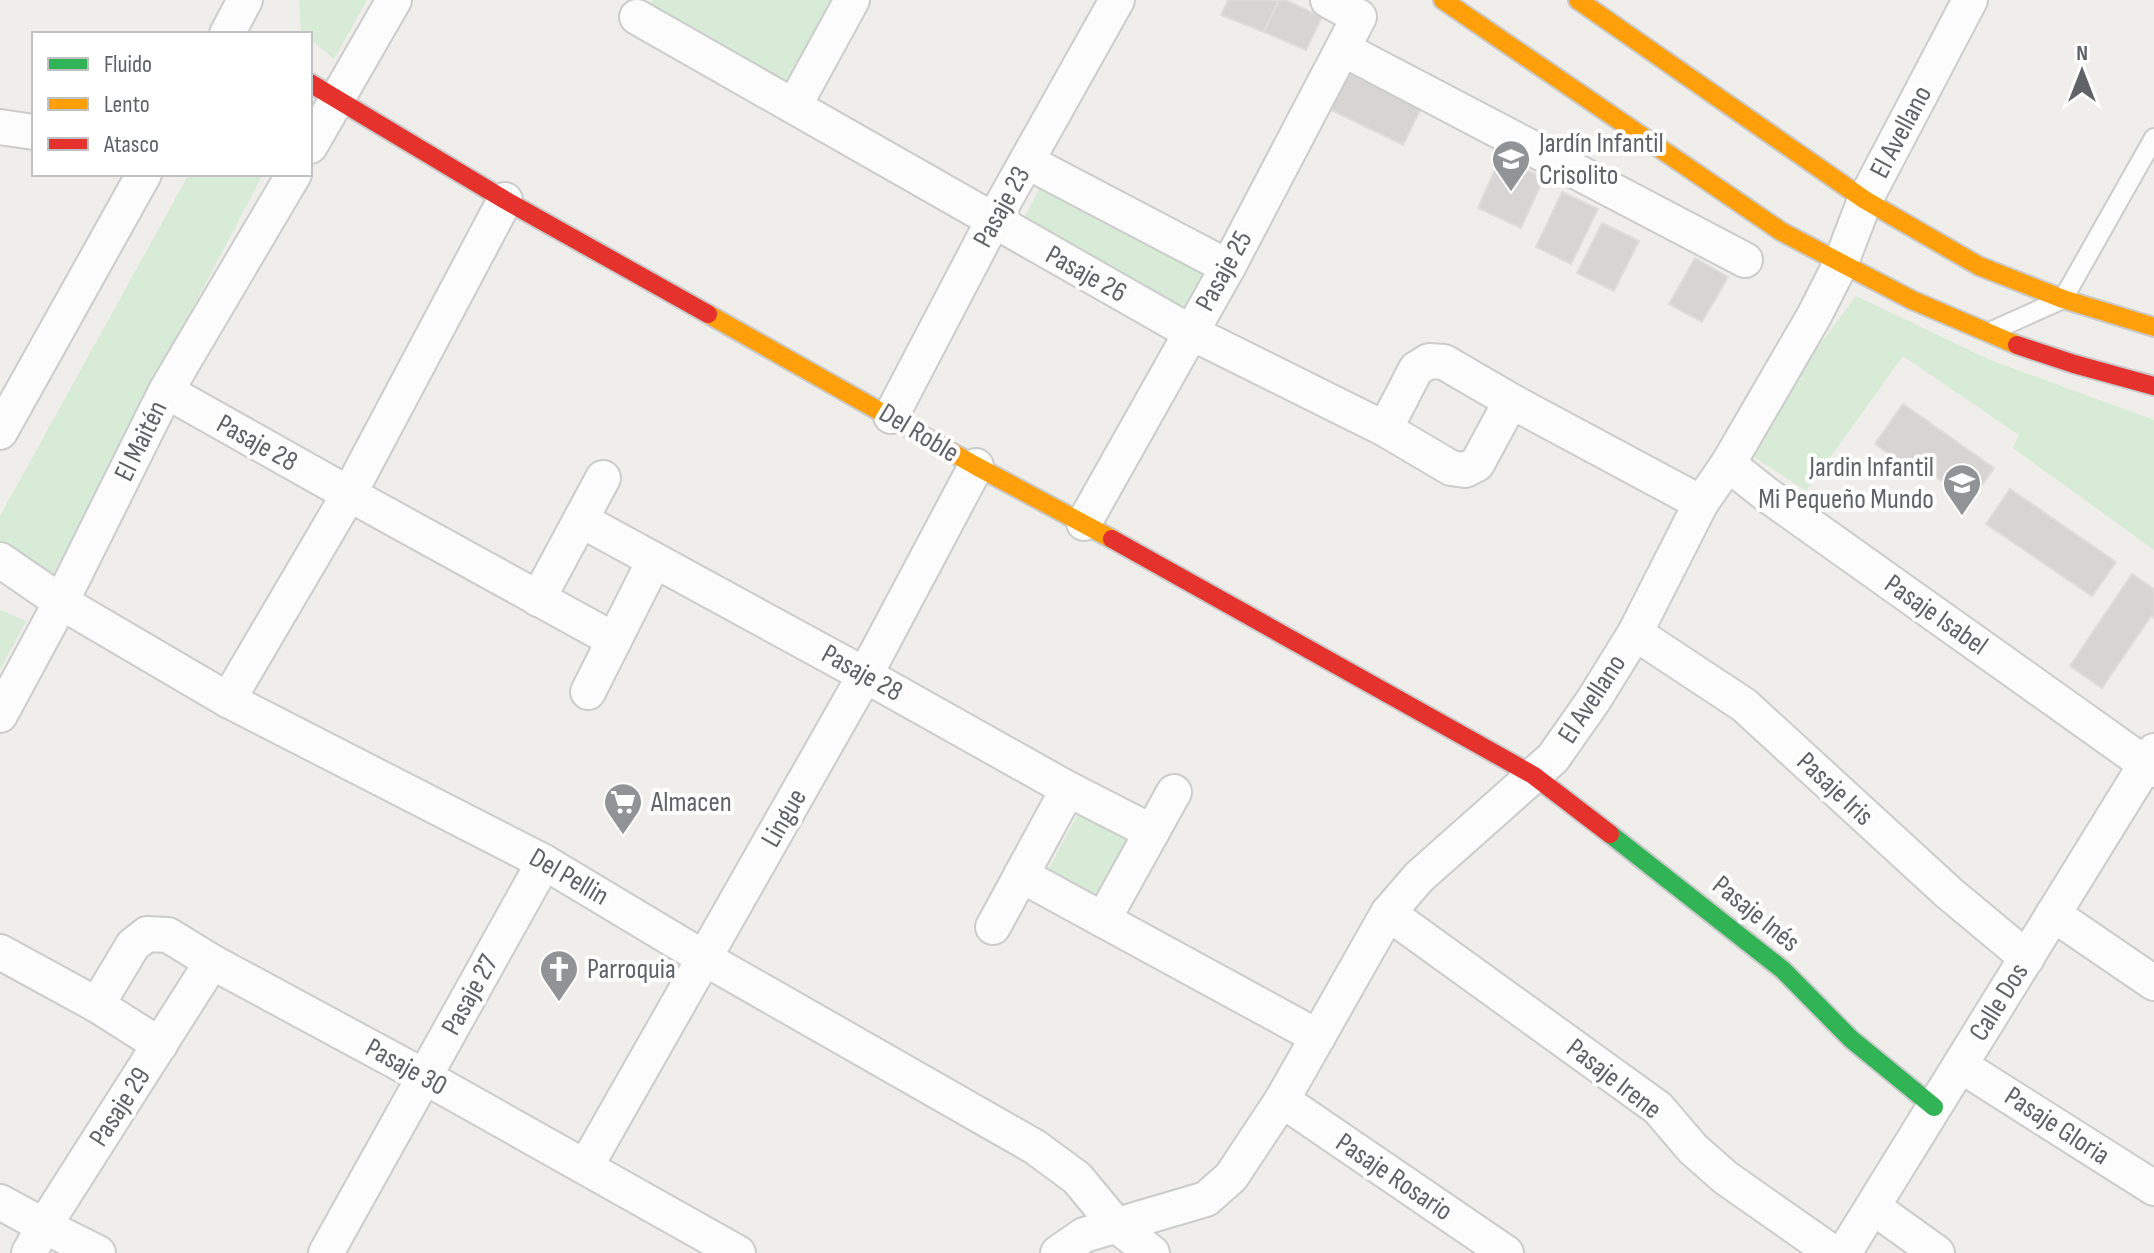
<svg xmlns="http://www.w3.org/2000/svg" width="2154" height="1253" font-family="'Sofia Sans Condensed',sans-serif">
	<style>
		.green { fill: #d8ebd6 }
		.building { fill: #d6d5d3; stroke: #deddd9; stroke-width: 2 }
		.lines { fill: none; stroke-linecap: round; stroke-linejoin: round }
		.lane-casing { stroke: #cbcccc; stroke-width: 22 }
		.street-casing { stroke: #cbcccc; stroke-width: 38 }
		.fast-casing { stroke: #cacacb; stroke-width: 22 }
		.slow-casing { stroke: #cacacb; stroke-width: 22 }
		.jam-casing { stroke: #cacacb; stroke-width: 22 }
		.lane { stroke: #fdfcfc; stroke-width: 18 }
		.street { stroke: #fdfcfc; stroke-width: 34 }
		.fast { stroke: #30b455; stroke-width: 18 }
		.slow { stroke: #ff9f0a; stroke-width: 18 }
		.jam { stroke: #e5322d; stroke-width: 18 }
		.labels { text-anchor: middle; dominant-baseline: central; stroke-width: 8; stroke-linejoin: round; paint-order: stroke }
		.street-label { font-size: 28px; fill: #5f6368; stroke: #fff }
		.poi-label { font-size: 28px; fill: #5f6368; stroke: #fff; text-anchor: start }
	</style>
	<rect width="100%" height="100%" fill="#efeeea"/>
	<g class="green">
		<polygon points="299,0 367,0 334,59 310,39 310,34 304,34 301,31"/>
		<polygon points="653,0 835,0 788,86 647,9"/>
		<polygon points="189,174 263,174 51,578 0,540 0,516"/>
		<polygon points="1044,180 1208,266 1184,311 1020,225"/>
		<polygon points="1856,296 1990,360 2154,420 2154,550 2013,448 2019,435 1903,356 1806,491 1751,455 1795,378"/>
		<polygon points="0,610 26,621 0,670"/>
		<polygon points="1078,814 1132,843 1099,904 1045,876"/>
	</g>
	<g class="building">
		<polygon points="1228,0 1279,0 1264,32 1221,15"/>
		<polygon points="1279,0 1285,0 1322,17 1306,50 1264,32"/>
		<polygon points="1341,69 1421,108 1403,145 1323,106"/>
		<polygon points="1500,158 1544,178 1521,228 1478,208"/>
		<polygon points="1562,192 1598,209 1571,264 1536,247"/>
		<polygon points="1602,223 1639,241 1614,291 1577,273"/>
		<polygon points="1695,258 1728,277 1702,322 1669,304"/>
		<polygon points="1903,404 1994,468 1971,501 1909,458 1905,465 1875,444"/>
		<polygon points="2010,489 2116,562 2092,596 1986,524"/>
		<polygon points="2132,574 2154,589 2154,618 2151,616 2102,688 2070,666"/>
	</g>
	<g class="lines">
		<g class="lane-casing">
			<polyline id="lane" points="1994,330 2063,299 2154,138"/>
		</g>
		<g class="street-casing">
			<g id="street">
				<polyline points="637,17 1190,332 1385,429 1451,468 1465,470 1477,464 1511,401"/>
				<polyline points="227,34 245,0"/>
				<polyline points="1343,49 1745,260"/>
				<polyline points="794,106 852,0"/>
				<polyline points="0,127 34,132"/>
				<polyline points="310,146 394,0"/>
				<polyline points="1028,162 1228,267"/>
				<polyline points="166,391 349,494 614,640"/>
				<polyline points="891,416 993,221 1117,0"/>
				<polyline points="1385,429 1416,369 1429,361 1444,362 1511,401 1701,503"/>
				<polyline points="0,432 144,174"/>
				<polyline points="1728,464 1766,494 2154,770"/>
				<polyline points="581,520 865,675 1068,789 1152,832"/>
				<polyline points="1084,523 1228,267 1359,17 1328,0"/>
				<polyline points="0,560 61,602 228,700 544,862 704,958 1035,1147 1077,1178 1116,1225 1152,1253"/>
				<polyline points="538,599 603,478"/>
				<polyline points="1635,633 1744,705 1949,893 2027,958"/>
				<polyline points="588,692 654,561"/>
				<polyline points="228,700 349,494 505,200"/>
				<polyline points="0,715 61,602 166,391 294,174"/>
				<polyline points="1021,875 1318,1037"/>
				<polyline points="1388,913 1658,1108 1693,1149 1726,1178 1833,1253"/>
				<polyline points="2053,914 2154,983"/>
				<polyline points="1103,920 1174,792"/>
				<polyline points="993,927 1068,789"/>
				<polyline points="0,952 97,1005 160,1045"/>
				<polyline points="97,1005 133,945 147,934 168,935 212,962 425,1077 738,1253"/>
				<polyline points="1960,1065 2154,1188"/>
				<polyline points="1282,1100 1506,1253"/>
				<polyline points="586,1166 865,675 976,466"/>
				<polyline points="0,1202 44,1226 98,1253"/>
				<polyline points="1873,1207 1937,1253"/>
				<polyline points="29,1253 44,1226 212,962"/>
				<polyline points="326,1253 544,862"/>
				<polyline points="1058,1253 1084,1235 1206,1199 1231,1177 1282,1100 1388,913 1419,877 1553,758 1593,701 1635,633 1701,503 1728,464 1814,316 1840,265 1865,200 1970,0"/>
				<polyline points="1844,1253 2154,751"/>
			</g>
		</g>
		<g class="fast-casing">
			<polyline id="fast" points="1610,834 1783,970 1851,1039 1934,1107"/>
		</g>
		<g class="slow-casing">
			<g id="slow">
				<polyline points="1443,0 1782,232 1912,300 2017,345"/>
				<polyline points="1578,0 1865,200 1979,266 2063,299 2154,327"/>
				<polyline points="708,314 976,466 1112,539"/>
			</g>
		</g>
		<g class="jam-casing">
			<g id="jam">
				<polyline points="310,83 505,200 708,314"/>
				<polyline points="2017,345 2074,364 2154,386"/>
				<polyline points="1112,539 1533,775 1610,834"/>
			</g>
		</g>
		<use href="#lane" class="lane"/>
		<use href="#street" class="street"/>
		<use href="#fast" class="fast"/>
		<use href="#slow" class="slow"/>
		<use href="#jam" class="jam"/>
	</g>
	<defs>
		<g id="school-pin" transform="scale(2)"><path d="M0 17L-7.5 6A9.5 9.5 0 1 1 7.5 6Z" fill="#919496" stroke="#fff"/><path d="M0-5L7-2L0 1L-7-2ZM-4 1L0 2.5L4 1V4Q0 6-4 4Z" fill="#fff"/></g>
		<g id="supermarket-pin" transform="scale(2)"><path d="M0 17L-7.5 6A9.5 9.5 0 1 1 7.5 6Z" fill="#919496" stroke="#fff"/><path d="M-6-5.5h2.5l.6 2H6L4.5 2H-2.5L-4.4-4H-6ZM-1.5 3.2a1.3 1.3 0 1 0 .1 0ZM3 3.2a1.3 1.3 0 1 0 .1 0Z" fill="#fff"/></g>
		<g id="church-pin" transform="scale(2)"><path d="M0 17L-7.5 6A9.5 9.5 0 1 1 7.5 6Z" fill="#919496" stroke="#fff"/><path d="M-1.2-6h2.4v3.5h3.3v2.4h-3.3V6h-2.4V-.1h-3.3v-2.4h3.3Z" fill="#fff"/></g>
	</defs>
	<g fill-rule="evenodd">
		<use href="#school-pin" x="1511" y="159"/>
		<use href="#school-pin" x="1962" y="483"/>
		<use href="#supermarket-pin" x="623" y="802"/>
		<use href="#church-pin" x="559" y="969"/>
	</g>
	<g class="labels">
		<g class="street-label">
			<text transform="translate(1901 132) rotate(-62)">El Avellano</text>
			<text transform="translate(1002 207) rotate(-61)">Pasaje 23</text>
			<text transform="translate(1224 271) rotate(-61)">Pasaje 25</text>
			<text transform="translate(1086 274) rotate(29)">Pasaje 26</text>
			<text transform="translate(919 433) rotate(31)">Del Roble</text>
			<text transform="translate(141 441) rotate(-64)">El Maitén</text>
			<text transform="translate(257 443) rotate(29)">Pasaje 28</text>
			<text transform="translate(1936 615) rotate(35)">Pasaje Isabel</text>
			<text transform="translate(862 673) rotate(29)">Pasaje 28</text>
			<text transform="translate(1592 699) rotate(-57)">El Avellano</text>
			<text transform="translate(1835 789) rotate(43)">Pasaje Iris</text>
			<text transform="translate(784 818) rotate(-60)">Lingue</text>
			<text transform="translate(569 877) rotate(30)">Del Pellin</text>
			<text transform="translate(1756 914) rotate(39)">Pasaje Inés</text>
			<text transform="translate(470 995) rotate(-61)">Pasaje 27</text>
			<text transform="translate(1999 1002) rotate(-58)">Calle Dos</text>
			<text transform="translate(406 1067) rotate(29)">Pasaje 30</text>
			<text transform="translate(1614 1079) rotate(38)">Pasaje Irene</text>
			<text transform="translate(120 1107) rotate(-57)">Pasaje 29</text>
			<text transform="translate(2057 1126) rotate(33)">Pasaje Gloria</text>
			<text transform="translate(1394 1177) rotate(34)">Pasaje Rosario</text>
		</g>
		<g class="poi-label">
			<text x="1539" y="143">Jardín Infantil<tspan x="1539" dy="32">Crisolito</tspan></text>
			<text x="1934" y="467" text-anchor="end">Jardin Infantil<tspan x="1934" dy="32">Mi Pequeño Mundo</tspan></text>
			<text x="651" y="802">Almacen</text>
			<text x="587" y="969">Parroquia</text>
		</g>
	</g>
	<rect x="32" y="32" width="280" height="144" fill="#ffffff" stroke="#bfc1c3" stroke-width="2"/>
	<rect x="48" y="58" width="40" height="12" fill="#30b455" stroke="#bfc1c3" stroke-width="2"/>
	<text x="104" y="72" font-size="24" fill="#5f6368">Fluido</text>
	<rect x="48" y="98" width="40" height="12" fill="#ff9f0a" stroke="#bfc1c3" stroke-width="2"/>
	<text x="104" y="112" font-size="24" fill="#5f6368">Lento</text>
	<rect x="48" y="138" width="40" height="12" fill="#e5322d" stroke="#bfc1c3" stroke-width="2"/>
	<text x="104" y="152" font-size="24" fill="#5f6368">Atasco</text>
	<g transform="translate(2082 72)" stroke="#ffffff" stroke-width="6" paint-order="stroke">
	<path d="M0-6L14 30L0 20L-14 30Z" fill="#5f6368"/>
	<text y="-12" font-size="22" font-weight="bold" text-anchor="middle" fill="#5f6368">N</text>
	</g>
</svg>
